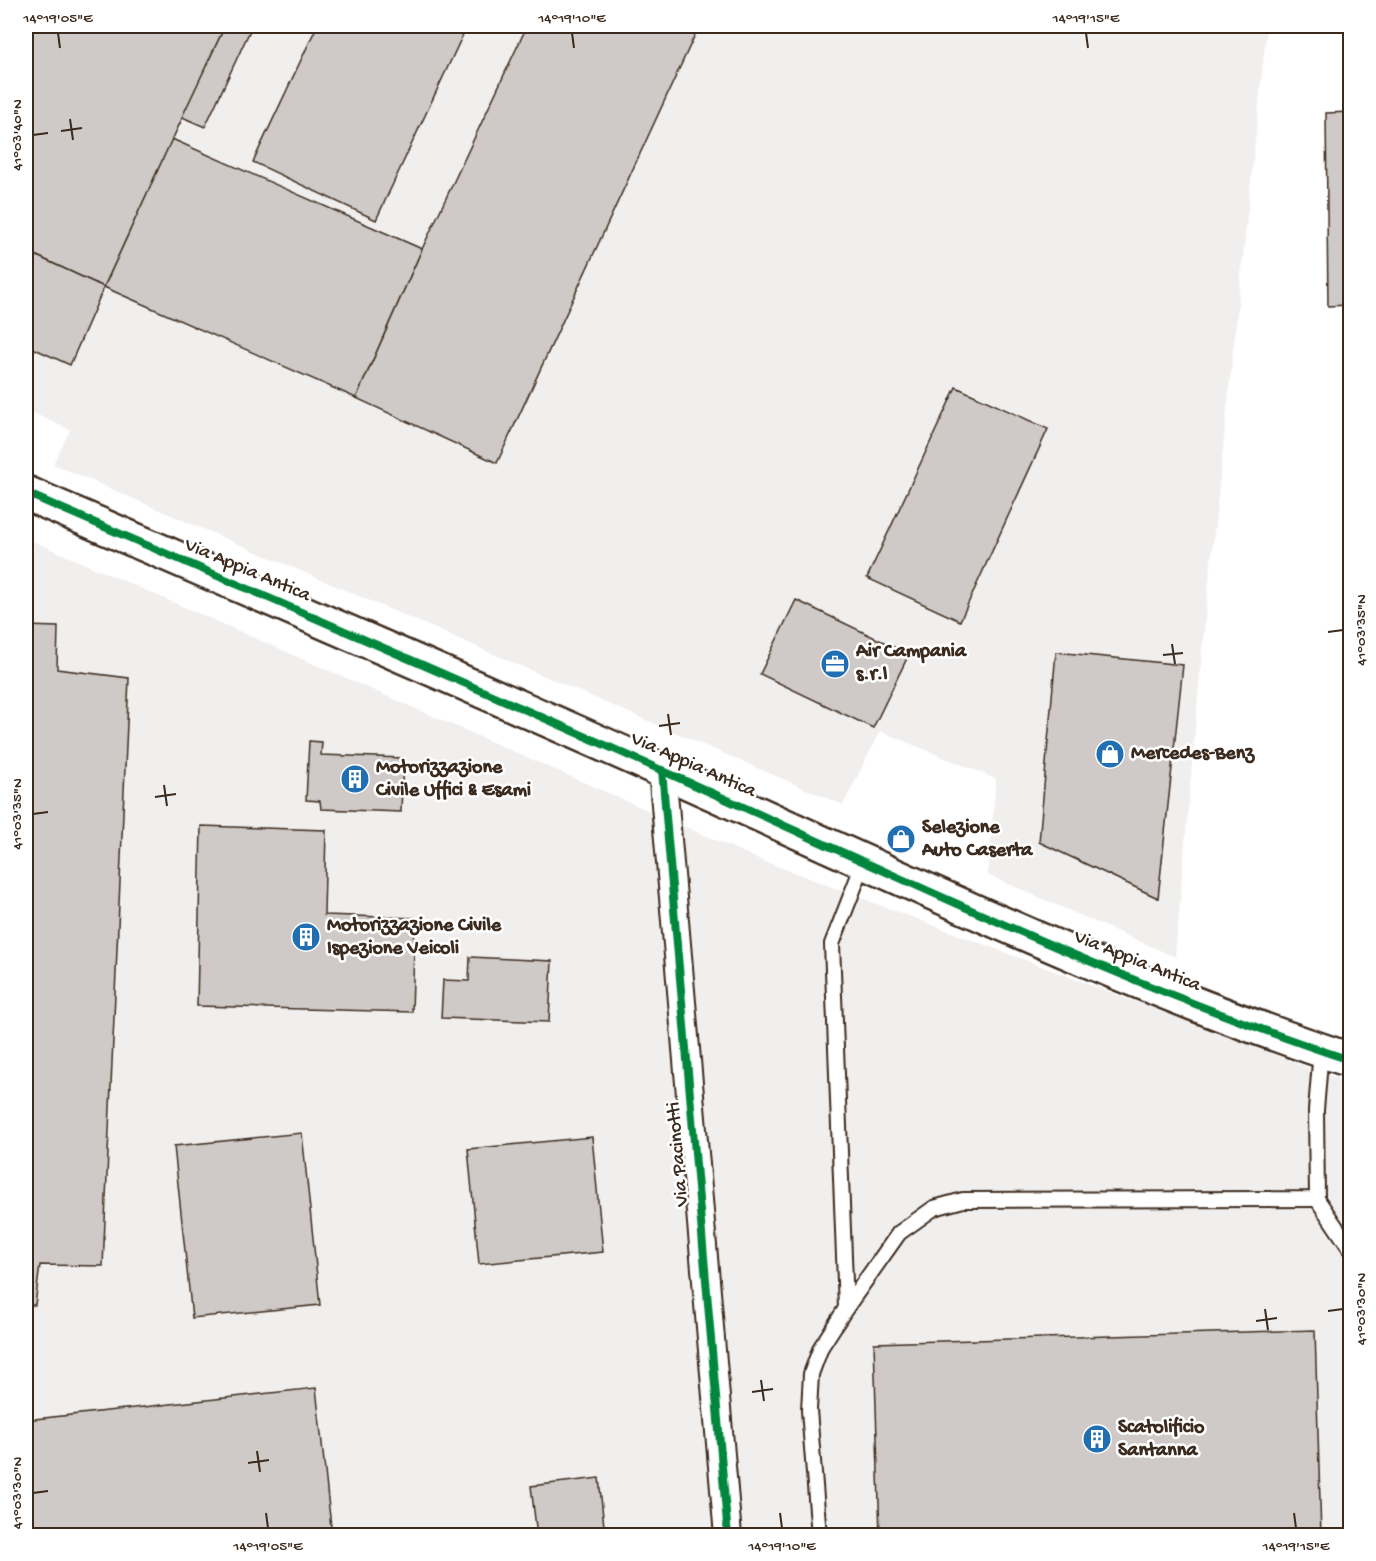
<svg xmlns="http://www.w3.org/2000/svg" width="1376" height="1561" font-family="'Gochi Hand',sans-serif">
	<style>
		.built { fill: #f1efee }
		.building { fill: #cfcac7; stroke: #3b2a1e; stroke-width: 1.5 }
		.lines { fill: none; stroke-linecap: round; stroke-linejoin: round }
		.lane-casing { stroke: #3b2a1e; stroke-width: 18 }
		.street-casing { stroke: #3b2a1e; stroke-width: 30 }
		.secondary-casing { stroke: #3b2a1e; stroke-width: 38 }
		.lane { stroke: #fff; stroke-width: 14 }
		.street { stroke: #fff; stroke-width: 26 }
		.secondary { stroke: #fff; stroke-width: 33 }
		.cycleway-casing { stroke: #fff; stroke-width: 11 }
		.cycleway { stroke: #00873e; stroke-width: 8 }
		.ticks { fill: none; stroke: #3b2a1e; stroke-width: 2 }
		.labels { text-anchor: middle; dominant-baseline: central; stroke-width: 5; stroke-linejoin: round; paint-order: stroke }
		.street-label { font-size: 20px; fill: #3b2a1e; stroke: #fff }
		.poi-label { font-size: 20px; font-weight: bold; fill: #3b2a1e; stroke: #fff; text-anchor: start }
		.neatline { fill: none; stroke: #3b2a1e; stroke-width: 2 }
		.ticks-label { font-size: 15px; text-anchor: middle; fill: #3b2a1e }
	</style>
	<rect width="100%" height="100%" fill="#fff"/>
	<filter id="ink" filterUnits="userSpaceOnUse"><feTurbulence type="fractalNoise" baseFrequency=".0167" numOctaves="2"/><feDisplacementMap in="SourceGraphic" scale="12" xChannelSelector="R" yChannelSelector="G"/><feConvolveMatrix kernelMatrix="1 2 1 2 8 2 1 2 1" color-interpolation-filters="sRGB"/></filter>
	<g filter="url(#ink)">
		<g class="built">
			<polygon points="26,26 1267,26 1203,639 1175,957 988,875 996,779 880,731 843,805 53,464 70,430 26,410"/>
			<polygon points="26,538 761,860 1350,1083 1350,1535 26,1535"/>
		</g>
		<g class="building">
			<polygon points="26,26 225,26 104,287 26,251"/>
			<polygon points="225,26 252,26 205,127 182,117"/>
			<polygon points="317,26 467,26 376,220 253,162"/>
			<polygon points="527,26 699,26 497,463 356,398 422,249"/>
			<polygon points="1350,112 1350,305 1328,306 1326,113"/>
			<polygon points="172,139 422,249 356,398 104,287"/>
			<polygon points="26,251 104,287 70,365 26,345"/>
			<polygon points="956,387 1048,429 960,621 867,578"/>
			<polygon points="796,600 909,654 873,728 760,674"/>
			<polygon points="26,626 58,627 57,669 129,678 103,1266 40,1265 35,1305 26,1305"/>
			<polygon points="1056,652 1183,665 1158,898 1039,842"/>
			<polygon points="309,741 322,742 321,755 403,758 401,812 321,809 320,801 306,800"/>
			<polygon points="201,826 326,830 324,915 415,918 412,1012 197,1006"/>
			<polygon points="470,957 552,961 549,1022 441,1018 443,980 469,981"/>
			<polygon points="302,1133 320,1305 192,1318 174,1146"/>
			<polygon points="592,1137 603,1252 479,1264 468,1149"/>
			<polygon points="1315,1330 1321,1536 880,1536 874,1343"/>
			<polygon points="316,1388 332,1536 26,1536 26,1420"/>
			<polygon points="599,1478 605,1536 537,1536 531,1486"/>
		</g>
		<g class="lines">
			<g class="lane-casing">
				<g id="lane">
					<polyline points="1317,1199 1350,1248"/>
					<polyline points="846,1308 899,1233 934,1208 963,1200 1317,1199 1316,1110 1321,1050"/>
					<polyline points="819,1536 809,1410 811,1374 821,1347 846,1308 832,944 864,862"/>
				</g>
			</g>
			<g class="street-casing">
				<polyline id="street" points="662,770 728,1536"/>
			</g>
			<g class="secondary-casing">
				<path id="secondary" d="M26,493C238,585 452,676 663,771C890,872 1114,982 1350,1060"/>
			</g>
			<use href="#lane" class="lane"/>
			<use href="#street" class="street"/>
			<use href="#secondary" class="secondary"/>
			<g class="cycleway-casing">
				<g id="cycleway">
					<path d="M26,493C238,585 452,676 663,771C890,872 1114,982 1350,1060"/>
					<polyline points="662,770 728,1536"/>
				</g>
			</g>
			<use href="#cycleway" class="cycleway"/>
		</g>
	</g>
	<path class="ticks" d="M58,33L60,48M572,33L574,48M1086,33L1088,48M70,119L73,140M61,131L82,128M33,135L48,133M1328,632L1343,630M1172,644L1175,664M1163,655L1183,653M668,714L671,735M659,726L680,723M164,785L167,806M155,797L176,794M33,814L48,812M1265,1309L1268,1330M1328,1311L1343,1309M1256,1321L1277,1318M761,1380L764,1401M752,1392L773,1389M257,1451L260,1472M248,1463L269,1460M33,1493L48,1491M266,1513L268,1528M780,1513L782,1528M1294,1513L1296,1528"/>
	<defs>
		<g id="office-disc" transform="scale(1.5)"><circle r="9.5" fill="#1f6fb2" stroke="#fff"/><path d="M-6-3h4V-5.5h4V-3h4V5H-6ZM-1-4.5V-3h2v-1.5ZM-6 0V1H6V0Z" fill="#fff"/></g>
		<g id="shop-disc" transform="scale(1.5)"><circle r="9.5" fill="#1f6fb2" stroke="#fff"/><path d="M-5-2.5h2.3a2.7 3.5 0 0 1 5.4 0H5L5.5 6h-11ZM-1.5-2.5h3a1.5 2.3 0 0 0-3 0Z" fill="#fff"/></g>
		<g id="building-disc" transform="scale(1.5)"><circle r="9.5" fill="#1f6fb2" stroke="#fff"/><path d="M-4-6H4V6H1V3H-1V6H-4ZM-2.5-4.3h1.7v1.8h-1.7ZM.8-4.3h1.7v1.8H.8ZM-2.5-1h1.7V.8h-1.7ZM.8-1h1.7V.8H.8Z" fill="#fff"/></g>
	</defs>
	<g fill-rule="evenodd">
		<use href="#office-disc" x="835" y="664"/>
		<use href="#shop-disc" x="1110" y="754"/>
		<use href="#building-disc" x="355" y="779"/>
		<use href="#shop-disc" x="901" y="839"/>
		<use href="#building-disc" x="306" y="937"/>
		<use href="#building-disc" x="1097" y="1439"/>
	</g>
	<g class="labels">
		<g class="street-label">
			<text transform="translate(247 571) rotate(23)">Via Appia Antica</text>
			<text transform="translate(693 766) rotate(24)">Via Appia Antica</text>
			<text transform="translate(1137 962) rotate(22)">Via Appia Antica</text>
			<text transform="translate(679 1154) rotate(-95)">Via Pacinotti</text>
		</g>
		<g class="poi-label">
			<text x="856" y="652">Air Campania<tspan x="856" dy="23">s.r.l</tspan></text>
			<text x="1131" y="754">Mercedes-Benz</text>
			<text x="376" y="768">Motorizzazione<tspan x="376" dy="23">Civile Uffici &amp; Esami</tspan></text>
			<text x="922" y="828">Selezione<tspan x="922" dy="23">Auto Caserta</tspan></text>
			<text x="327" y="926">Motorizzazione Civile<tspan x="327" dy="23">Ispezione Veicoli</tspan></text>
			<text x="1118" y="1428">Scatolificio<tspan x="1118" dy="23">Santanna</tspan></text>
		</g>
	</g>
	<rect width="1376" height="1561" fill="none" stroke="#fff" stroke-width="66"/>
	<rect x="33" y="33" width="1310" height="1495" class="neatline"/>
	<g class="ticks-label">
		<text x="58" y="22">14°19'05"E</text>
		<text x="572" y="22">14°19'10"E</text>
		<text x="1086" y="22">14°19'15"E</text>
		<text transform="translate(16 135) rotate(-90)" y="5">41°03'40"N</text>
		<text transform="translate(1360 630) rotate(-90)" y="5">41°03'35"N</text>
		<text transform="translate(16 814) rotate(-90)" y="5">41°03'35"N</text>
		<text transform="translate(1360 1309) rotate(-90)" y="5">41°03'30"N</text>
		<text transform="translate(16 1493) rotate(-90)" y="5">41°03'30"N</text>
		<text x="268" y="1550">14°19'05"E</text>
		<text x="782" y="1550">14°19'10"E</text>
		<text x="1296" y="1550">14°19'15"E</text>
	</g>
</svg>
